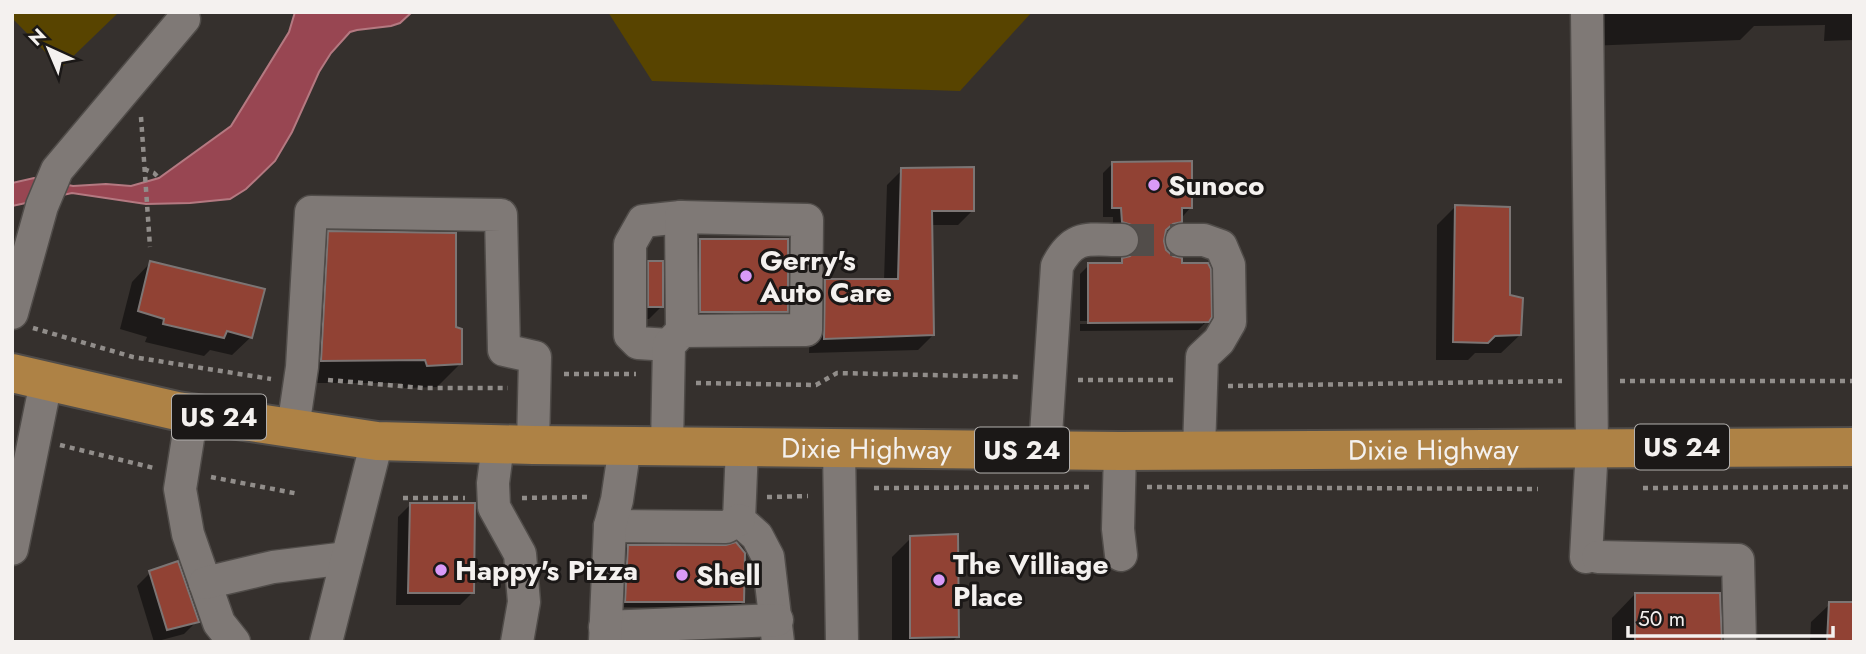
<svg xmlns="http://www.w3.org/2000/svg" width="1866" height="654" font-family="Jost,sans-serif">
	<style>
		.green { fill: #584400 }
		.water { fill: #984652; stroke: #b47981; stroke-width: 2 }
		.shadow { fill: #0007 }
		.building { fill: #914234; stroke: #7c7574; stroke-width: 2 }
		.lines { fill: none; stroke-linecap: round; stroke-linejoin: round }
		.minor-tunnel { stroke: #524d4a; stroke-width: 32; stroke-dasharray: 32 16; stroke-linecap: butt }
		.minor-casing { stroke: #504c49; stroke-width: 35 }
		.major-casing { stroke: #504c49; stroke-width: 42 }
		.path { stroke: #918d8a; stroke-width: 4.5; stroke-dasharray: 5 5; stroke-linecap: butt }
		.minor { stroke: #7f7976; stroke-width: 32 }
		.major { stroke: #ae8245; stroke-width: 38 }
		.poi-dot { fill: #d99af7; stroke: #1b1817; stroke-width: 2.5 }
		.labels { text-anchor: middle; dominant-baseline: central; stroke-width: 6; stroke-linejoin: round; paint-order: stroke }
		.shield { fill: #1b1817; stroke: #b3b0ae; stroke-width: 2 }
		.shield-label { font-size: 26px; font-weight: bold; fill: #f4f1ef }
		.poi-label { font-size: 28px; font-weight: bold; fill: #f4f1ef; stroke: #1b1817; text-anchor: start }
		.street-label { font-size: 28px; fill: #f4f1ef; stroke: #1b1817 }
	</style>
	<rect width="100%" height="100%" fill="#35302d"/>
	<g class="green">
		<polygon points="12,12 119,12 61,68 12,18"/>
		<polygon points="608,12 1032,12 960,91 652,81"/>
	</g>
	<polygon class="water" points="295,12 412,12 400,23 391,26 357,30 350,32 331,53 319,72 292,132 275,161 246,189 230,199 190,203 146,204 72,193 12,206 12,183 34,178 73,186 106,184 131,186 159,178 231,126 289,32"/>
	<g class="shadow">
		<polygon points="1587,12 1854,12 1854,40 1824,41 1825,25 1754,26 1740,40 1587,46"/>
		<polygon points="1112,164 1191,207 1171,230 1164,232 1162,241 1165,251 1181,265 1207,321 1198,330 1080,331 1080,324 1203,324 1203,320 1080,321 1080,274 1089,265 1118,265 1123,260 1130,258 1132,251 1113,231 1113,217 1103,217 1103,173"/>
		<polygon points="902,170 973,210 958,225 931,225 933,335 918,350 809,353 811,296 826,281 884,281 887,185"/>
		<polygon points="1455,207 1508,297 1520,335 1501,353 1475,353 1468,360 1436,360 1437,225"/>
		<polygon points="329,233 454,328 460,364 437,387 404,388 402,383 299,383 306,256"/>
		<polygon points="700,241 786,311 768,330 682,330 682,259"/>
		<polygon points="150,263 251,337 232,355 210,350 204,356 145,342 147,337 120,329 132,282"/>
		<polygon points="649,263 662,306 649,319 636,319 636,276"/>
		<polygon points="410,505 473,592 460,605 396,605 398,517"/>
		<polygon points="911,538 958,636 952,642 892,642 892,557"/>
		<polygon points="628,546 743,602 737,608 620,607 622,552"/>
		<polygon points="150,573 197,621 184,634 154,642 137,586"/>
		<polygon points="1635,594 1720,642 1612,642 1612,618"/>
		<polygon points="1830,604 1854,642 1810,642 1811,622"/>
	</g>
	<g class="building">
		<polygon points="1192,161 1192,208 1182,208 1182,222 1173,224 1166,230 1164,241 1166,250 1173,256 1182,258 1182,263 1208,263 1211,269 1212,317 1209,322 1088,323 1088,263 1122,263 1122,258 1130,256 1137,250 1140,241 1138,232 1132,225 1122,222 1121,208 1112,208 1112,162"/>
		<polygon points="974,167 974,211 932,211 934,335 824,339 825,279 898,279 901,168"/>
		<polygon points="1455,205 1510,207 1510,295 1523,298 1521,335 1495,336 1488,343 1453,342"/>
		<polygon points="328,231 456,233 456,327 462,329 462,364 427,366 425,360 321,361"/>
		<rect x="700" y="239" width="88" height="73"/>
		<polygon points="150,261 265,289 252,338 227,331 224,338 163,324 164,319 138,311"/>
		<rect x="648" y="261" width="15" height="46"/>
		<polygon points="410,503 475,503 474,593 408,593"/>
		<polygon points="958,534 959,637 910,638 910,536"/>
		<polygon points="736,542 745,553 744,602 625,602 628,545 726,545"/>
		<polygon points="178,561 199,622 167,630 149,571"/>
		<polygon points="1635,593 1720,593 1722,642 1635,642"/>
		<polygon points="1829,602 1854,602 1854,642 1827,642"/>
	</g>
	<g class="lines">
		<polyline class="minor-tunnel" points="1122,240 1182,240"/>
		<g class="minor-casing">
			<g id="minor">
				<polyline points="1182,240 1204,240 1221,246 1229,265 1230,322 1219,341 1202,357 1199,450"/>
				<polyline points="12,313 42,206 57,170 184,19"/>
				<polyline points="669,345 638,343 630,335 630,244 643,221 681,217"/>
				<polyline points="192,413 180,489 188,534 219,623 234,642"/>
				<polyline points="293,428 302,367 311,212 501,215 504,350 535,357 533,445"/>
				<polyline points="498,445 493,483 494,507 520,554 524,602 517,642"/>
				<polyline points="667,446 669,345 682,331 681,217 807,220 806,330 682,331"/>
				<polyline points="742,447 739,520 757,536 768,557 778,642"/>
				<polyline points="839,448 842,642"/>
				<path d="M1045,450L1057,266C1074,233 1089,240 1122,240"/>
				<polyline points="1120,451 1118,529 1121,555"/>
				<polyline points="610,526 726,527 739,520"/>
				<polyline points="12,549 46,382"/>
				<polyline points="1586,557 1592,447 1587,12"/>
				<polyline points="1598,557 1738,560 1740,642"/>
				<polyline points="205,583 273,567 347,558"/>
				<polyline points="605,627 777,620"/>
				<polyline points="326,642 377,441"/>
				<polyline points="605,642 610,526 617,500 625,446"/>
			</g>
		</g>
		<g class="major-casing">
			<g id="major">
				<path id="s1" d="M12,373L177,411L377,441L533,445L1120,451L1854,447"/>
			</g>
		</g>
		<g class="path">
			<polyline points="141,117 150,247"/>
			<polyline points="144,169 154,173 159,178"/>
			<polyline points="33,328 133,357 271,379"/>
			<polyline points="564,374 636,374"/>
			<polyline points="328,380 423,388 508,388"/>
			<polyline points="1078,380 1174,380"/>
			<polyline points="1620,381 1854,381"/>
			<polyline points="696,383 816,385 837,373 1020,377"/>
			<polyline points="1228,386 1562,381"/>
			<polyline points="60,445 154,468"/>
			<polyline points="211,477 299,494"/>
			<polyline points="1147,487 1538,489"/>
			<polyline points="874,488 1092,487"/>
			<polyline points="1643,488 1854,487"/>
			<polyline points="767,497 808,496"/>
			<polyline points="403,498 465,498"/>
			<polyline points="522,498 587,497"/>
		</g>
		<use href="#minor" class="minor"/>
		<use href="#major" class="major"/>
	</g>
	<g class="poi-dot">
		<circle cx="1154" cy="185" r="7"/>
		<circle cx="746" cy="276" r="7"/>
		<circle cx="441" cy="570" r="7"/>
		<circle cx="682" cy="575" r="7"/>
		<circle cx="939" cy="580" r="7"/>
	</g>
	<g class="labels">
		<g class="shield">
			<rect x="172" y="394.5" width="94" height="45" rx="5"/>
			<rect x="1635" y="424.5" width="94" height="45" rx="5"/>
			<rect x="975" y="427.5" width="94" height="45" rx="5"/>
		</g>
		<g class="shield-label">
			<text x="219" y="417">US 24</text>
			<text x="1682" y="447">US 24</text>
			<text x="1022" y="450">US 24</text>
		</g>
		<g class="poi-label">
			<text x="1168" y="185">Sunoco</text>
			<text x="760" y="260">Gerry's<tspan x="760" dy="32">Auto Care</tspan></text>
			<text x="953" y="564">The Villiage<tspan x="953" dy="32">Place</tspan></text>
			<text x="455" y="570">Happy's Pizza</text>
			<text x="696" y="575">Shell</text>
		</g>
		<g class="street-label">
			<text stroke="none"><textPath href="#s1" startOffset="861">Dixie Highway</textPath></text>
			<text stroke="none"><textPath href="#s1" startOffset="1428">Dixie Highway</textPath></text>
		</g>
	</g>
	<rect width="1866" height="654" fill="none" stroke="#f4f1ef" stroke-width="28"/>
	<g transform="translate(49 49) rotate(316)" stroke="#1b1817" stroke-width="5" paint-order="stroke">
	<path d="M0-5L12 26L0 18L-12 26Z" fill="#f4f1ef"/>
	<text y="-10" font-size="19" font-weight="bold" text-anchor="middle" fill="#f4f1ef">N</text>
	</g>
	<path d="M1628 626v10h205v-10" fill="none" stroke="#f4f1ef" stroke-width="3.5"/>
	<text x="1638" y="626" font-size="21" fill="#f4f1ef" stroke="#1b1817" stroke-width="5" paint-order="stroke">50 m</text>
</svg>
